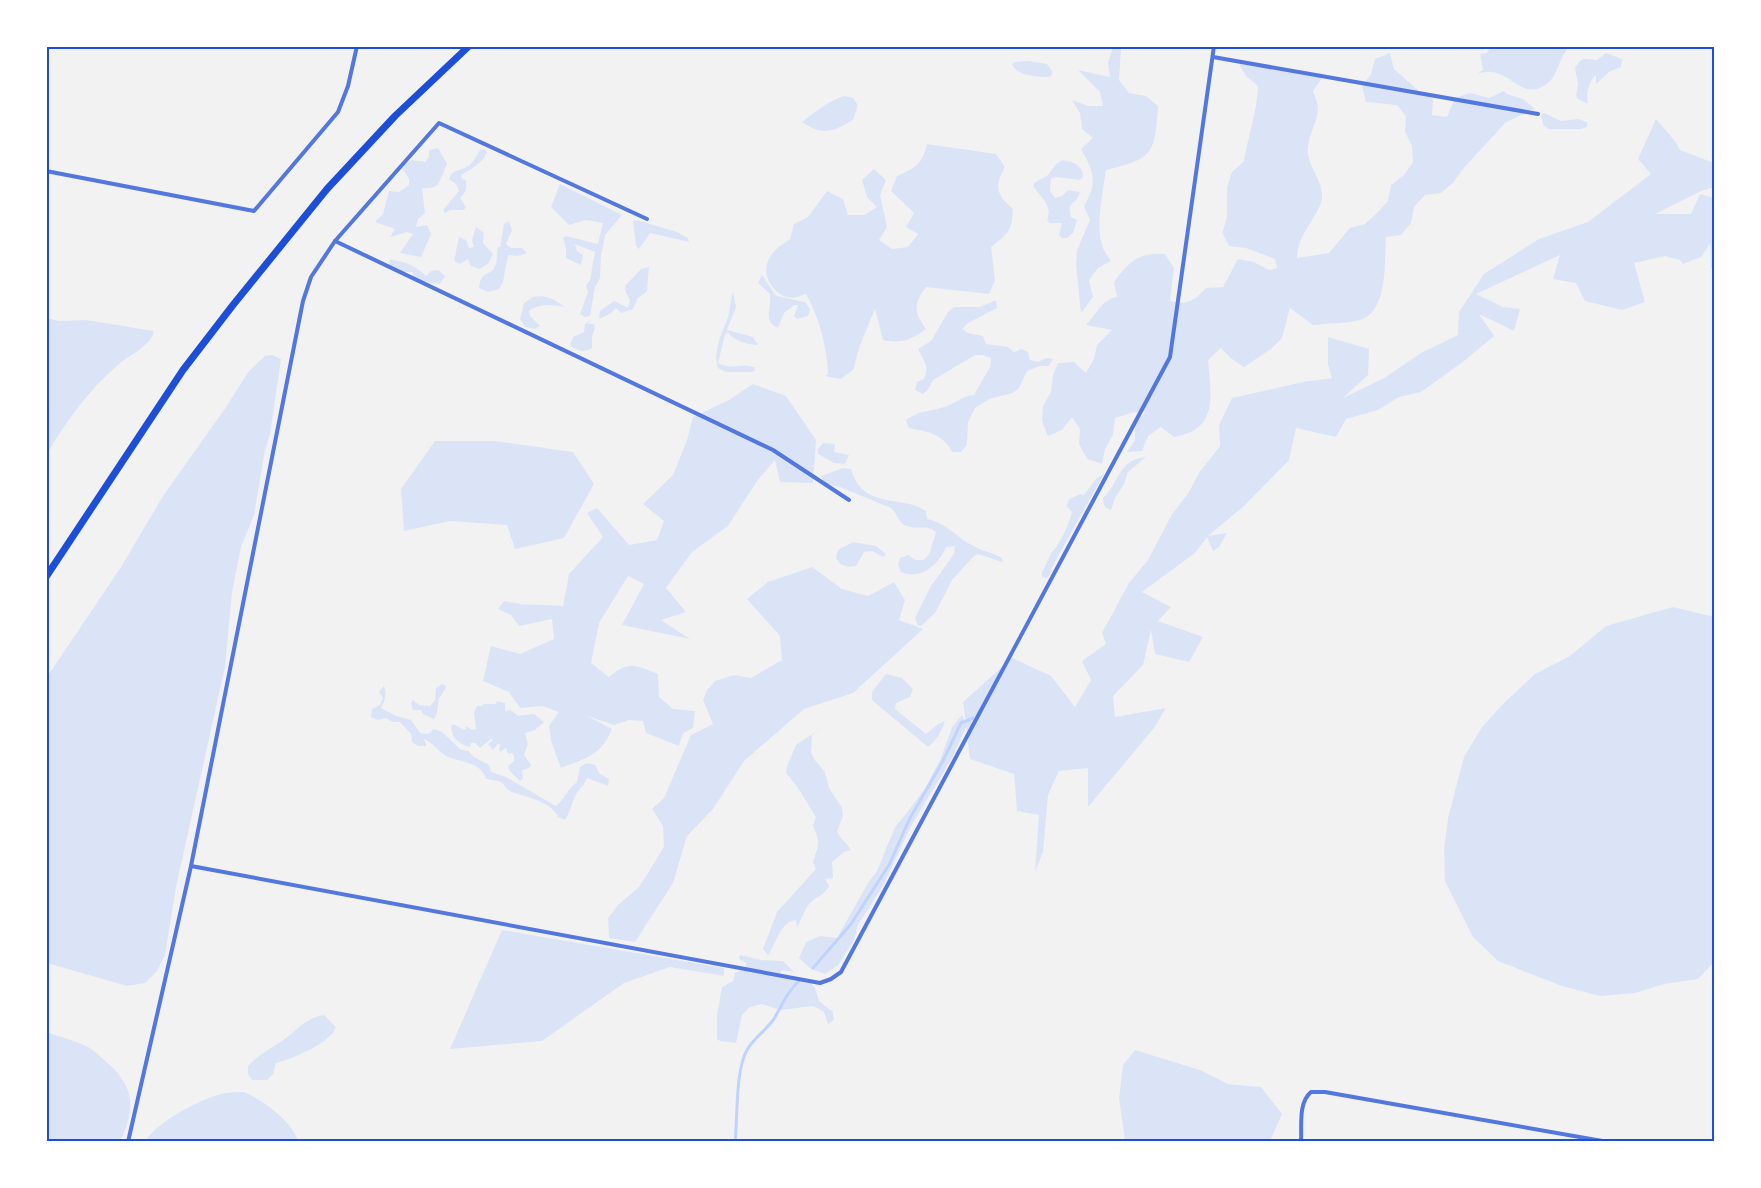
<svg xmlns="http://www.w3.org/2000/svg" width="1761" height="1188" font-family="'IBM Plex Serif',serif">
	<style>
		.green { fill: #dbe4f7 }
		.lines { fill: none; stroke-linecap: round; stroke-linejoin: round }
		.stream { stroke: #bfd3fe; stroke-width: 3 }
		.minor { stroke: #5277de; stroke-width: 4 }
		.trunk { stroke: #1d4ed8; stroke-width: 7 }
		.neatline { fill: none; stroke: #1d4ed8; stroke-width: 2 }
	</style>
	<rect width="100%" height="100%" fill="#f2f2f2"/>
	<g class="green">
		<path d="M1113,47L1121,49L1119,80L1129,93L1146,96L1158,106C1155,154 1153,159 1106,170C1103,191 1095,228 1103,248C1105,253 1109,257 1111,261L1098,268L1089,280L1093,297L1081,313L1076,265L1077,250L1090,220L1084,206C1098,182 1094,172 1081,149L1093,138L1082,129L1080,113L1072,100L1088,106H1103L1100,92L1078,70L1110,77L1108,63Z"/>
		<path d="M1492,47V46L1569,47C1559,57 1558,75 1548,83C1524,102 1512,74 1492,72C1488,71 1482,73 1478,73L1483,70L1480,54L1486,53Z"/>
		<path d="M1390,53L1394,69L1419,91L1433,99L1432,115L1447,117L1455,98L1470,93L1489,98L1504,91L1507,94L1523,99L1535,109L1506,122L1462,170L1453,183L1441,193L1425,195L1414,207L1411,223L1401,235L1386,237C1384,261 1389,311 1360,320C1346,324 1328,323 1313,325L1290,308L1282,338L1271,349L1244,367L1232,359L1221,348L1208,360C1211,395 1219,430 1174,437L1161,427L1148,436L1142,451L1127,452L1135,440V425L1146,411L1131,413L1115,418L1113,435L1105,449L1102,464L1087,459L1079,444L1080,429L1072,417L1062,430L1048,436L1042,421L1043,406L1051,392L1053,375L1058,363L1074,362L1086,373L1094,359L1097,345L1112,330L1086,325C1096,315 1102,299 1117,297L1114,282C1129,261 1139,252 1165,254L1174,268L1170,301C1187,306 1195,300 1206,288L1223,287L1238,259L1254,262L1269,270L1277,268L1275,259L1246,248L1229,246L1222,233L1227,218V187L1232,172L1244,161C1248,136 1257,112 1258,86L1246,76L1239,64L1305,73L1322,78L1313,91C1315,96 1318,103 1318,109C1317,125 1306,138 1308,154C1310,170 1327,187 1321,203C1313,223 1297,237 1297,258L1329,253L1350,228L1365,224L1377,213L1388,201L1391,185L1404,175L1413,162L1412,146L1405,132L1406,116L1397,105L1366,102L1362,86L1371,74L1375,59Z"/>
		<path d="M1606,53L1622,59L1621,67L1609,72L1596,84V75C1588,82 1586,94 1588,104L1578,99L1576,96L1578,84L1575,68L1580,61L1584,59L1597,60Z"/>
		<path d="M1028,61L1047,64L1052,71V75L1049,77C1037,77 1017,76 1012,64L1015,62Z"/>
		<path d="M844,96L853,98L858,105L853,120C833,132 822,136 802,122C815,112 828,101 844,96Z"/>
		<polygon points="1544,113 1561,121 1578,119 1587,122 1587,127 1580,129 1548,129 1543,125 1541,115"/>
		<polygon points="1656,119 1675,141 1680,150 1714,163 1714,187 1701,191 1655,214 1691,214 1700,194 1714,198 1714,269 1711,268 1710,244 1701,257 1683,264 1680,260 1665,256 1634,263 1645,302 1622,310 1585,301 1576,283 1553,279 1560,255 1476,294 1503,307 1520,309 1514,331 1479,314 1494,336 1464,361 1421,392 1399,397 1378,410 1346,419 1336,437 1296,428 1289,460 1244,506 1208,536 1227,533 1219,547 1213,551 1207,537 1195,553 1142,592 1171,607 1158,621 1203,637 1189,662 1155,654 1151,630 1143,665 1113,696 1115,717 1166,708 1154,728 1088,807 1088,768 1059,771 1048,795 1043,852 1035,872 1039,815 1017,811 1014,774 970,759 966,727 952,758 911,826 884,884 858,925 854,940 838,965 825,974 811,969 799,958 806,942 820,936 837,938 868,883 877,871 895,827 906,814 926,787 941,758 952,727 962,715 966,723 963,702 1012,658 1051,676 1075,707 1091,680 1082,661 1106,644 1102,633 1129,583 1148,560 1171,516 1189,492 1199,473 1220,446 1219,425 1232,398 1303,382 1332,378 1328,364 1328,337 1369,349 1368,375 1343,398 1384,378 1421,353 1458,335 1459,312 1484,274 1539,239 1588,222 1651,174 1638,159"/>
		<path d="M927,144L996,154L1005,167C994,187 996,194 1013,209C1012,231 1008,234 991,247L995,280L989,294L926,287C913,305 914,311 926,329C910,340 903,344 883,340L875,309C867,329 857,349 854,369L841,379L825,376L828,374C827,347 819,317 806,294C802,295 796,298 792,298C774,297 760,275 769,259C774,249 782,245 790,239L794,224L808,217L827,191L843,199L848,215H864L877,207L867,197L862,180L874,169L886,180L880,195L887,227L879,240L892,249L908,247L918,234L906,227L914,213L891,191L897,176C916,167 922,165 927,144Z"/>
		<path d="M438,148L447,164C440,179 441,190 422,188L425,213L418,219L416,227L427,225L431,234L421,257L400,253L413,234L407,232L390,237L395,229L375,222L383,214L389,191L399,192L409,185V179L402,168L411,160L425,162L429,157V150Z"/>
		<path d="M484,149L487,152C482,164 471,169 461,175L462,179L466,180C467,188 466,193 460,198L466,207L464,210H450L445,213L443,210L459,191L456,184L449,179C453,168 460,172 468,166C473,163 477,155 480,150Z"/>
		<path d="M1063,160C1073,162 1083,165 1083,177L1080,180L1056,177L1051,179L1050,191L1055,198L1062,196L1068,190L1080,192C1077,206 1066,199 1071,217L1077,220L1073,233L1067,238H1062L1059,235L1062,223H1050L1047,220C1053,205 1041,198 1033,186C1037,178 1043,180 1049,174C1054,167 1054,164 1063,160Z"/>
		<polygon points="560,184 622,215 605,235 601,256 600,278 595,287 590,316 585,317 580,314 588,292 586,286 590,280 595,252 575,244 577,251 583,255 581,265 566,258 566,248 563,238 566,236 598,244 603,223 586,220 569,225 551,207"/>
		<polygon points="637,220 677,232 688,238 689,242 650,233 639,249 636,246 633,221"/>
		<path d="M509,221L512,230L506,244L511,248H522L527,253L518,256L508,255L503,282L499,289L488,292L479,288C481,269 491,277 495,266C498,261 496,253 498,247H500L504,224Z"/>
		<polygon points="476,227 484,233 483,243 493,254 488,264 479,269 471,266 468,259 460,264 454,261 459,237 466,240 469,248 474,247 472,240"/>
		<path d="M390,259C405,262 415,265 426,276L431,271L438,270L445,276L440,284L423,282L414,279L413,272H401L389,265Z"/>
		<polygon points="649,267 647,291 638,298 633,309 621,313 616,308 610,314 599,319 600,311 614,301 628,308 630,300 626,293 625,286 641,269"/>
		<path d="M762,275L776,296L805,302L810,309L808,316L797,319L794,316L798,305H794L784,313L778,328C762,321 772,308 770,294L758,283Z"/>
		<path d="M733,292L736,307L727,330L753,337L758,345C748,345 732,340 728,332L725,335L718,363C731,370 741,363 754,367L755,370L752,372H726L718,368C713,352 721,335 727,320C730,313 730,301 733,292Z"/>
		<path d="M542,296L553,299L565,307C554,305 539,303 529,311L530,316L540,326L535,329L525,327L520,319L524,303L533,297Z"/>
		<path d="M996,300L997,308L968,323L962,329L968,333L983,336L986,344L1008,347L1014,352L1021,349L1028,352L1030,360L1038,362L1046,358L1053,359L1049,366H1040L1027,371L1019,388L1013,393L989,399L975,408L968,422L967,445L961,452H952C942,433 928,432 909,428L906,420C922,409 931,412 947,406C957,402 963,396 974,395L990,367L991,358L983,355H975L933,380L929,388L923,394L915,390L917,382L924,379C930,365 923,361 918,349L931,341L948,312L954,307H980Z"/>
		<path d="M47,318L59,321L86,320L154,331C152,345 128,356 118,365C88,390 67,421 47,453Z"/>
		<path d="M591,320L588,324H594L595,328L592,336V348C585,353 576,351 570,345L573,337L584,332L585,324Z"/>
		<polygon points="272,355 281,359 270,434 265,450 254,515 241,547 232,592 225,667 176,887 165,955 157,971 145,983 127,986 47,963 47,677 121,567 163,496 224,410 249,371 265,356"/>
		<path d="M753,384L786,396L816,440L813,483L780,482L775,460L757,481L728,526L692,552L666,588L686,612L661,620L690,639L622,625L644,584L628,576L599,623L591,663L609,677C630,660 635,665 658,674L659,697L673,709L695,711L693,728L683,733L679,746L646,733L643,721L629,720L614,725L587,716L612,729C601,756 586,758 561,768L551,741L549,726L559,712L542,706L520,708L509,692L483,681L491,646L520,654L554,639L552,619L519,626L511,615L498,609L504,601L520,604L563,606L569,574L603,537L587,513L597,508L629,545L657,540L664,521L643,504L673,475L687,440L693,417L729,400Z"/>
		<polygon points="435,441 496,441 573,452 594,484 564,538 515,549 507,525 450,521 404,531 401,489"/>
		<polygon points="823,443 835,444 834,452 849,455 845,464 834,463 818,454 818,449"/>
		<path d="M1146,457L1128,472L1124,484L1115,498L1111,510C1104,508 1103,504 1103,498C1119,484 1118,459 1146,457Z"/>
		<path d="M843,468L851,469C863,511 902,494 926,511L927,519C945,522 956,537 972,545C981,551 992,552 1002,558V562L978,554L974,556L952,580L935,613L921,626L918,625L915,618L931,586L954,554L955,546L946,547C939,564 920,581 901,572L898,565L900,558L908,555L915,560H923L929,555L936,532C926,524 918,530 907,526C898,524 898,514 891,508L840,487L825,484L821,476Z"/>
		<path d="M1104,474L1052,567L1050,575L1046,578L1042,576V572C1046,566 1049,555 1053,551C1062,540 1068,526 1072,512L1067,506L1069,499L1081,494L1084,495L1096,479Z"/>
		<polygon points="853,542 876,546 886,554 883,557 872,551 864,552 856,566 849,567 840,564 836,558 838,550"/>
		<polygon points="812,567 842,589 868,596 894,582 905,600 899,620 923,629 853,693 804,709 744,761 713,809 687,836 673,883 635,942 609,938 608,918 618,905 639,887 664,847 663,826 652,809 664,798 691,735 713,724 703,700 707,690 715,681 734,675 751,678 782,660 780,636 747,599 768,582"/>
		<polygon points="1673,607 1714,617 1714,962 1698,979 1664,984 1635,993 1600,996 1562,986 1498,961 1473,937 1445,881 1444,850 1448,818 1464,757 1482,727 1505,702 1535,674 1570,656 1606,626"/>
		<path d="M886,674L902,678L913,689L910,697L896,703L895,709L926,734L938,724L945,721C942,731 936,741 928,747L872,700V692Z"/>
		<path d="M442,684L446,686C445,691 441,694 439,699C437,707 439,710 434,719L423,714L421,710H413L411,703L413,700L419,705L430,706L435,700L436,688Z"/>
		<path d="M384,686C387,695 385,700 381,708L396,716L411,720L420,733L428,734L434,729L442,732L460,749L468,751L474,757L489,765L491,772L506,777L556,806C565,799 567,789 577,782L580,767L587,763L595,765L599,773L609,779L608,786L587,778C585,784 582,786 578,791C572,800 571,811 565,820L558,817C552,802 527,797 512,792C506,790 505,785 501,782C497,780 491,780 486,779C480,759 457,764 443,754C436,749 432,742 424,739L426,746H418L412,742L411,734L400,722H393L386,718L378,720L371,717L372,709L380,705L383,698L379,692Z"/>
		<path d="M497,701L505,703V711L511,710L518,716L534,714L544,722L535,730L525,733L528,744L524,755L531,765L529,768L522,770L523,778L520,781L509,770L508,766L514,761V756L512,753L508,754L506,748L500,752L499,748L501,745L498,744L493,750L488,744L492,741V738L480,748L475,743H471L470,747C460,745 449,736 452,725H456L463,730L466,729L465,726L473,730L476,729L474,713L477,706H482L484,704H496Z"/>
		<path d="M823,727L812,735L811,752L814,759L825,772L829,788L842,808L843,816L837,831C840,839 846,842 851,850L844,852L832,862L833,878L825,879L829,886C824,895 818,896 811,902C806,906 800,922 797,928L796,920C780,922 777,942 768,955L763,949L777,912L816,869L813,862C819,841 821,847 813,825L816,817L796,785L786,773L787,766L796,745Z"/>
		<polygon points="502,930 724,968 724,976 670,967 624,983 542,1041 450,1049"/>
		<polygon points="740,955 761,960 783,961 794,972 782,970 780,973 782,976 807,979 815,988 819,1001 833,1012 834,1020 828,1024 824,1012 813,1006 781,1010 762,1004 750,1007 742,1015 736,1043 720,1041 717,1039 717,1015 722,987 733,981 735,973 746,967 746,963 739,959"/>
		<path d="M324,1015L336,1027C331,1043 292,1059 276,1063L273,1074L267,1080H252L248,1074V1066C258,1055 270,1049 283,1040C298,1030 305,1018 324,1015Z"/>
		<path d="M47,1032C59,1037 74,1040 86,1046C93,1049 99,1055 104,1060C134,1084 137,1108 120,1141H47Z"/>
		<polygon points="1135,1050 1200,1070 1228,1084 1261,1087 1282,1114 1270,1141 1125,1141 1119,1098 1123,1065"/>
		<path d="M244,1092C263,1100 292,1121 298,1141H145C158,1121 202,1098 225,1093C231,1092 238,1092 244,1092Z"/>
	</g>
	<g class="lines">
		<g class="stream">
			<polyline points="813,968 851,924 889,865 909,820 943,761 961,723 973,718"/>
			<path d="M735,1142C738,1116 735,1072 747,1050C753,1039 766,1030 774,1019C782,1005 787,992 799,981"/>
		</g>
		<g class="minor">
			<polyline points="1213,57 1538,114"/>
			<polyline points="46,171 254,211 338,112 348,86 357,46"/>
			<polyline points="335,241 773,450 849,500"/>
			<polyline points="191,866 820,983 831,979 841,972 1170,357 1214,46"/>
			<polyline points="128,1142 191,866 303,301 311,277 335,241 439,123 647,219"/>
			<path d="M1301,1142C1302,1125 1298,1103 1311,1092H1325L1608,1142"/>
		</g>
		<polyline class="trunk" points="46,577 183,370 233,305 327,189 395,116 469,46"/>
	</g>
	<rect width="1761" height="1188" fill="none" stroke="#ffffff" stroke-width="96"/>
	<rect x="48" y="48" width="1665" height="1092" class="neatline"/>
</svg>
